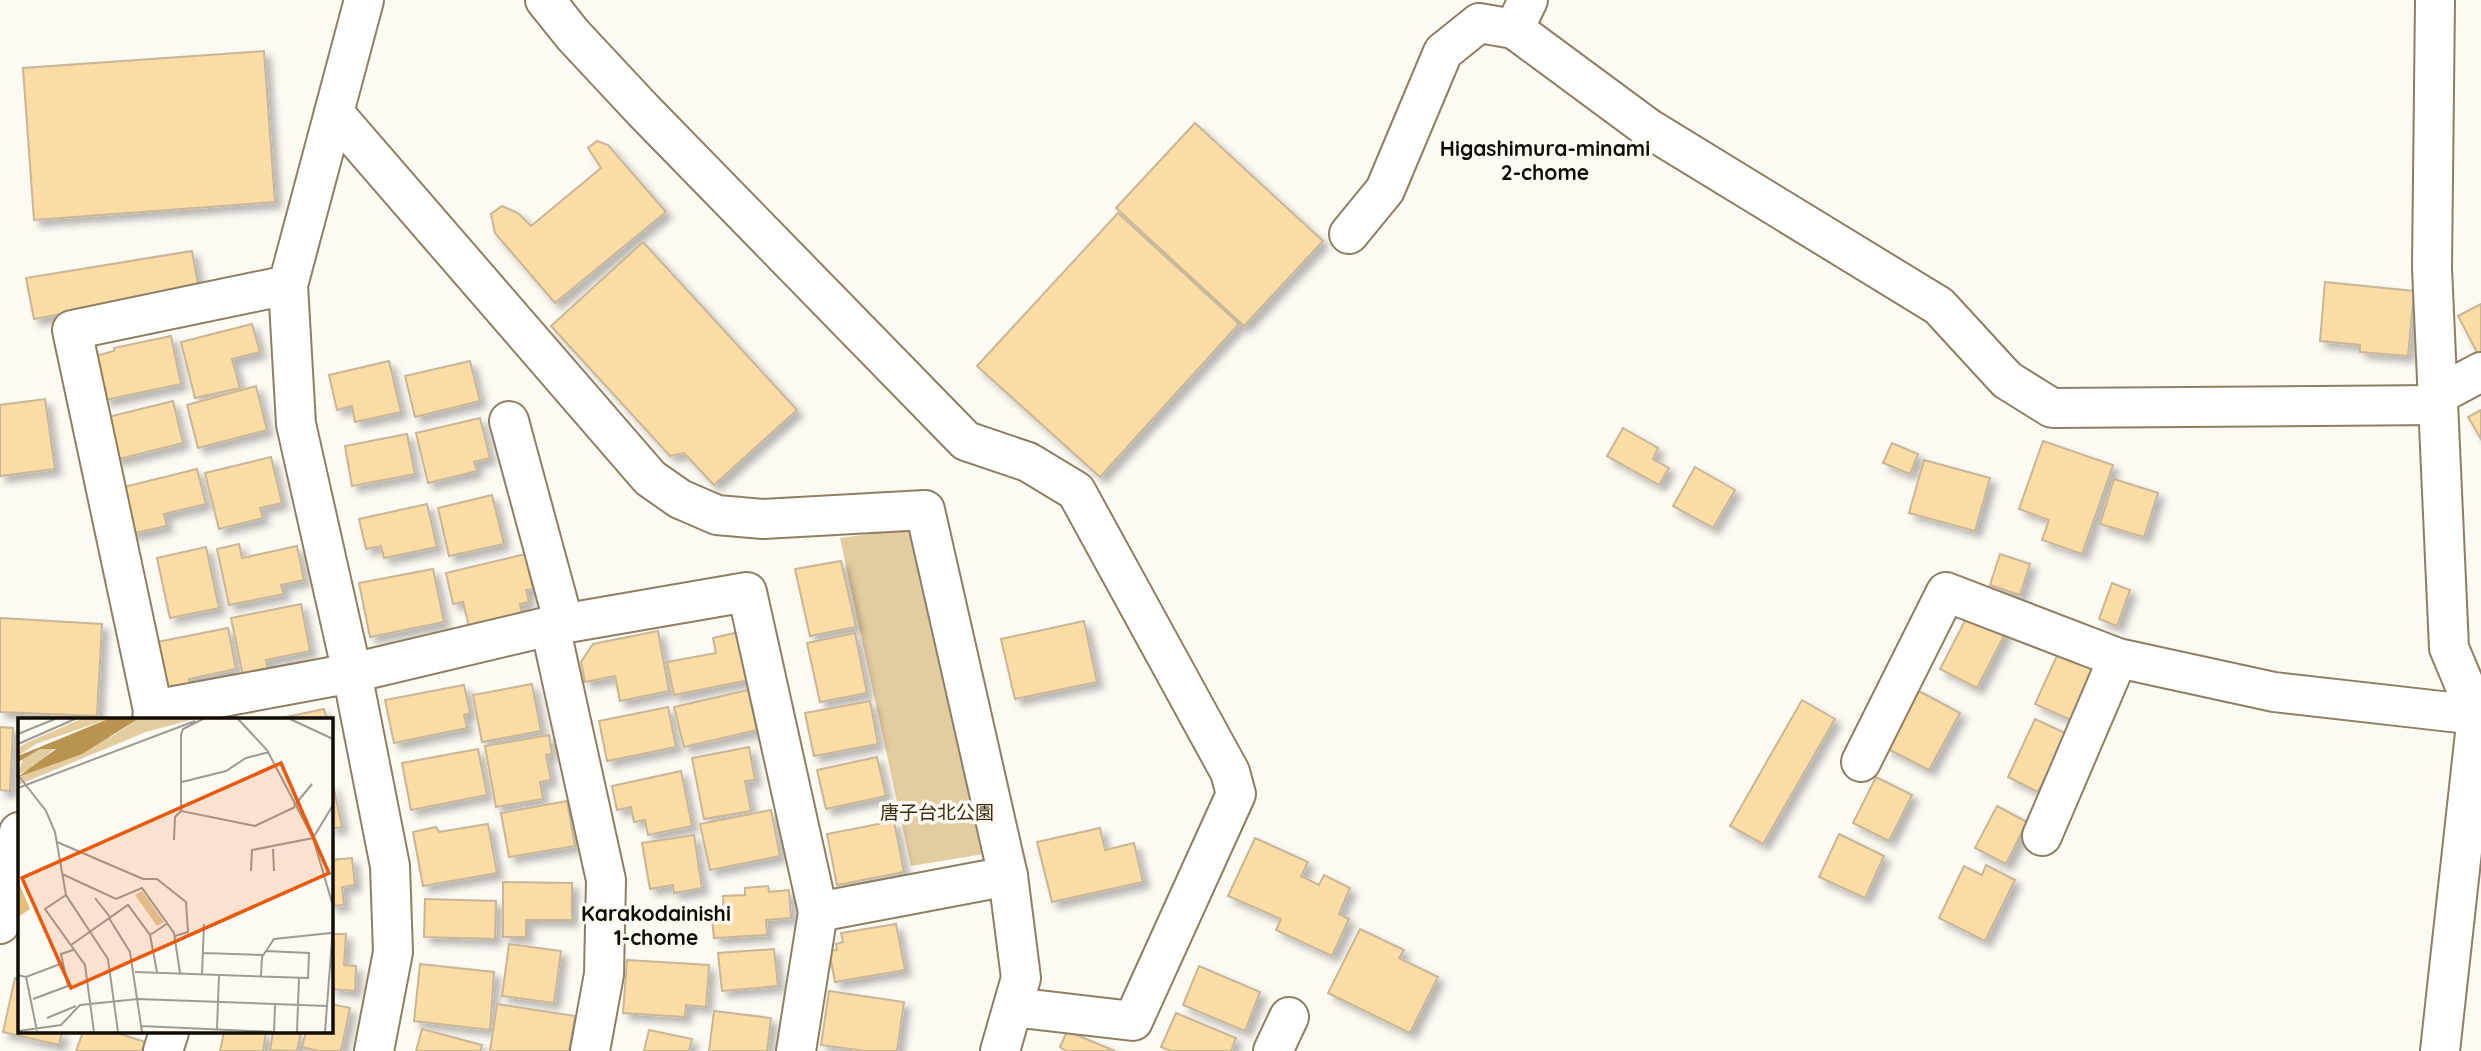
<svg xmlns="http://www.w3.org/2000/svg" width="2481" height="1051" font-family="Quicksand,'Noto Sans JP',sans-serif">
	<style>
		.green { fill: #e4cca1 }
		.building { fill: #fcdca5; stroke: #c7b698; stroke-width: 2; filter: url(#shadow) }
		.lines { fill: none; stroke-linecap: round; stroke-linejoin: round }
		.street-casing { stroke: #8f7f62; stroke-width: 42 }
		.secondary-casing { stroke: #8f7f62; stroke-width: 42 }
		.street { stroke: #fff; stroke-width: 38 }
		.secondary { stroke: #fff; stroke-width: 38 }
		.labels { text-anchor: middle; dominant-baseline: central; stroke-width: 7; stroke-linejoin: round; paint-order: stroke }
		.park-label { font-size: 19px; fill: #3c2c0d; stroke: #fdf9f3 }
		.neighbourhood-label { font-size: 21px; font-weight: bold; fill: #120c03; stroke: #fdf9f3 }
		.inset-road { fill: none; stroke: #9f9a93; stroke-width: 2 }
		.view { fill: #e8590c; fill-opacity: 0.15; stroke: #e8590c; stroke-width: 3.5 }
		.inset-edge { fill: none; stroke: #120c03; stroke-width: 3.5 }
	</style>
	<defs>
		<filter id="shadow"><feDropShadow dx="6" dy="6" stdDeviation="3.5" flood-color="#0004"/></filter>
	</defs>
	<rect width="100%" height="100%" fill="#fdf9f3"/>
	<polygon class="green" points="913,528 984,854 911,866 840,538"/>
	<g class="building">
		<polygon points="264,51 275,202 34,220 23,68"/>
		<polygon points="1195,123 1323,241 1244,326 1116,208"/>
		<polygon points="597,141 608,145 666,212 555,303 495,233 491,214 502,206 518,213 531,226 601,168 588,148"/>
		<polygon points="1118,213 1239,324 1100,477 977,366"/>
		<polygon points="643,242 797,410 714,485 684,453 670,456 551,326"/>
		<polygon points="192,251 199,290 34,319 26,278"/>
		<polygon points="2325,282 2414,291 2408,356 2360,352 2360,345 2320,341"/>
		<polygon points="2481,304 2481,354 2479,356 2458,316"/>
		<polygon points="252,324 260,352 232,359 240,388 195,398 181,342"/>
		<polygon points="171,336 181,384 105,400 96,356 114,351 114,348"/>
		<polygon points="389,361 401,412 355,422 352,406 337,410 329,375"/>
		<polygon points="470,361 480,401 415,417 405,376"/>
		<polygon points="256,386 267,430 198,448 187,405"/>
		<polygon points="45,399 55,469 0,476 0,405"/>
		<polygon points="173,401 183,443 115,460 104,418"/>
		<polygon points="2481,410 2481,439 2468,417"/>
		<polygon points="480,418 490,458 474,462 477,471 428,483 416,433"/>
		<polygon points="1623,428 1658,448 1653,459 1669,468 1659,485 1607,456"/>
		<polygon points="407,434 415,474 352,486 345,446"/>
		<polygon points="2043,441 2113,465 2082,554 2042,540 2049,520 2019,509"/>
		<polygon points="1892,443 1918,454 1910,474 1883,463"/>
		<polygon points="271,457 282,503 260,508 263,518 219,529 205,473"/>
		<polygon points="1924,460 1990,478 1975,531 1909,513"/>
		<polygon points="1695,467 1735,490 1713,528 1673,506"/>
		<polygon points="197,469 206,504 164,514 167,526 131,534 120,488"/>
		<polygon points="2114,479 2158,493 2144,537 2100,524"/>
		<polygon points="492,495 504,544 449,556 438,508"/>
		<polygon points="427,504 437,547 384,558 381,546 366,549 359,519"/>
		<polygon points="239,544 242,558 297,546 304,580 281,585 284,594 229,605 217,549"/>
		<polygon points="206,547 219,608 170,618 157,558"/>
		<polygon points="525,554 533,589 526,590 529,602 520,604 523,617 470,630 463,602 453,604 446,573"/>
		<polygon points="2000,554 2030,564 2020,595 1990,585"/>
		<polygon points="841,561 856,627 810,636 795,569"/>
		<polygon points="433,569 444,622 370,637 359,583"/>
		<polygon points="2112,583 2130,590 2117,626 2099,619"/>
		<polygon points="301,604 310,651 266,660 270,680 245,685 231,618"/>
		<polygon points="1969,613 2006,632 1977,688 1940,669"/>
		<polygon points="0,618 102,624 97,716 0,712"/>
		<polygon points="1084,621 1097,682 1015,699 1001,639"/>
		<polygon points="228,628 236,669 189,679 190,686 162,691 152,643"/>
		<polygon points="658,631 669,691 620,701 615,676 585,682 581,662 593,644"/>
		<polygon points="739,632 749,680 674,695 667,662 716,653 713,638"/>
		<polygon points="855,633 867,693 820,702 807,643"/>
		<polygon points="2060,649 2096,665 2071,720 2035,704"/>
		<polygon points="532,684 541,731 482,742 473,695"/>
		<polygon points="464,685 470,713 464,715 467,728 394,743 385,700"/>
		<polygon points="748,690 757,730 684,747 674,707"/>
		<polygon points="1917,690 1960,713 1929,770 1886,748"/>
		<polygon points="1802,700 1835,719 1763,844 1730,826"/>
		<polygon points="870,701 878,744 814,756 805,713"/>
		<polygon points="668,707 676,747 607,761 599,721"/>
		<polygon points="324,709 327,720 272,720"/>
		<polygon points="2035,719 2067,734 2038,792 2008,777"/>
		<polygon points="0,727 13,728 10,791 0,790"/>
		<polygon points="549,735 552,754 546,755 551,780 540,782 543,799 496,807 485,746"/>
		<polygon points="749,747 755,780 745,781 751,811 704,819 692,758"/>
		<polygon points="478,749 487,795 411,810 402,763"/>
		<polygon points="877,757 886,796 826,809 817,770"/>
		<polygon points="681,771 692,826 648,835 645,820 634,822 631,807 617,810 612,786"/>
		<polygon points="1876,777 1912,795 1889,841 1853,823"/>
		<polygon points="331,785 333,785 342,827 331,829"/>
		<polygon points="567,801 575,846 509,857 501,813"/>
		<polygon points="1997,806 2027,822 2006,864 1975,848"/>
		<polygon points="771,810 780,856 710,870 700,824"/>
		<polygon points="894,821 904,872 837,885 827,834"/>
		<polygon points="488,824 497,873 423,886 413,832 436,827 439,832"/>
		<polygon points="1100,828 1105,850 1134,843 1143,882 1052,902 1037,842"/>
		<polygon points="1839,834 1884,856 1865,898 1819,877"/>
		<polygon points="694,835 702,888 674,893 673,885 650,889 642,843"/>
		<polygon points="1255,838 1308,862 1301,876 1319,885 1324,875 1350,888 1339,914 1349,919 1332,956 1276,930 1281,919 1228,896"/>
		<polygon points="352,858 355,885 342,887 344,905 331,906 331,860"/>
		<polygon points="1986,865 2015,880 1985,941 1939,918 1964,866 1982,875"/>
		<polygon points="503,882 572,883 572,920 526,920 526,937 503,937"/>
		<polygon points="768,886 769,892 789,890 791,918 766,920 767,935 714,938 712,919 724,918 723,896 745,895 745,888"/>
		<polygon points="425,899 496,901 495,939 424,937"/>
		<polygon points="896,924 905,970 835,982 829,951 837,950 836,944 843,942 841,933"/>
		<polygon points="1360,929 1404,950 1399,958 1438,977 1410,1033 1328,993"/>
		<polygon points="331,934 346,934 344,965 356,966 355,991 331,989"/>
		<polygon points="509,944 561,951 554,1003 502,996"/>
		<polygon points="774,949 778,986 722,991 718,953"/>
		<polygon points="627,960 709,965 706,1007 686,1005 685,1017 623,1013"/>
		<polygon points="420,964 494,972 490,1030 414,1021"/>
		<polygon points="1199,966 1260,992 1245,1031 1183,1005"/>
		<polygon points="15,978 19,979 19,1032 62,1032 59,1045 3,1032"/>
		<polygon points="829,991 904,1002 897,1051 865,1051 821,1045"/>
		<polygon points="331,1004 350,1008 341,1051 318,1051 302,1047 306,1032 331,1032"/>
		<polygon points="497,1004 575,1016 569,1051 490,1051"/>
		<polygon points="714,1011 771,1018 767,1051 709,1051"/>
		<polygon points="1176,1013 1236,1038 1231,1051 1171,1051 1161,1047"/>
		<polygon points="422,1029 482,1045 480,1051 416,1051"/>
		<polygon points="649,1030 692,1039 689,1051 644,1051"/>
		<polygon points="1067,1031 1115,1051 1066,1051 1060,1047"/>
		<polygon points="83,1032 114,1032 145,1042 142,1051 76,1051"/>
		<polygon points="224,1032 266,1032 263,1051 220,1051"/>
		<polygon points="273,1032 301,1032 297,1051 270,1050"/>
	</g>
	<g class="lines">
		<g class="street-casing">
			<g id="street">
				<polyline points="545,0 573,35 643,110 966,441 1028,462 1076,491 1230,772 1236,794 1133,1021 1013,1007"/>
				<polyline points="1528,0 1514,29 1648,128 1939,306 2007,380 2052,408 2438,405"/>
				<polyline points="2435,0 2432,268 2449,648 2477,715 2440,1051"/>
				<polyline points="334,113 650,478 680,499 717,515 763,519 925,510 1008,876 1021,978 1000,1051"/>
				<polyline points="1349,234 1385,190 1443,52 1479,23 1514,29"/>
				<polyline points="2438,395 2481,372"/>
				<polyline points="509,421 564,624"/>
				<polyline points="550,626 606,880 604,974 590,1051"/>
				<polyline points="153,710 352,673 550,626 747,592 818,912 796,1051"/>
				<polyline points="152,720 153,710 72,330 288,285"/>
				<polyline points="1861,762 1946,592 2118,658 2274,692 2477,715 2481,713"/>
				<polyline points="2042,836 2118,658"/>
				<polyline points="818,912 1008,876"/>
				<polyline points="0,924 19,832"/>
				<polyline points="163,1051 169,1032"/>
				<polyline points="1273,1051 1289,1017"/>
			</g>
		</g>
		<g class="secondary-casing">
			<polyline id="secondary" points="364,0 288,285 296,424 352,673 390,866 393,952 374,1051"/>
		</g>
		<use href="#street" class="street"/>
		<use href="#secondary" class="secondary"/>
	</g>
	<g class="labels">
		<g class="park-label">
			<text x="937" y="812">唐子台北公園</text>
		</g>
		<g class="neighbourhood-label">
			<text x="1545" y="148">Higashimura-minami<tspan x="1545" dy="24">2-chome</tspan></text>
			<text x="656" y="913">Karakodainishi<tspan x="656" dy="24">1-chome</tspan></text>
		</g>
	</g>
	<g transform="translate(18 718)">
		<rect width="315" height="315" fill="#fdf9f3"/>
		<path d="M63,1H90L18,26L0,38V30L8,25ZM120,1H176L128,14L0,67V59L96,17ZM37,30L14,50L0,57L5,39L22,31ZM124,173L146,204L139,208L117,177Z" fill="#e4cca1"/>
		<path d="M0,163L12,191L0,199Z" fill="#e4bd77"/>
		<path d="M90,1H120L64,36L0,59L38,31H22L0,44V38Z" fill="#b9944f"/>
		<path class="inset-road" d="M185,1L165,11L163,17V93L237,108L277,89M220,1L249,32L295,120L315,188M272,1L315,21M0,16L37,1M0,26L57,1M0,57L28,93L37,114L48,177L90,241L100,314M164,64L208,53L228,40L251,34M0,70L177,3M276,88L294,66M156,122L157,99L163,93M39,124L125,161H139L168,184L170,214L157,218M255,131L256,153M233,153L234,132L295,120L315,87M44,156L98,181L124,170L156,215L162,255M48,177L27,191L67,247L76,314M77,180L92,199M91,200L112,234L124,314M132,217L150,205M53,227L110,187L132,217L139,254M185,235L245,237M117,254L290,260L291,235L247,233M184,256L186,206M0,257L8,259L45,245M243,258L244,239L256,221L313,215M8,259L19,313M15,281L50,268L43,236L55,232M29,300L58,288M123,308L256,314M199,311L201,257M0,313L43,307L62,287L120,281L309,288M256,314L257,287M279,314L281,260M307,314L315,209"/>
		<path class="view" d="M263,45L311,155L53,270L4,160Z"/>
		<rect width="315" height="315" class="inset-edge"/>
	</g>
</svg>
